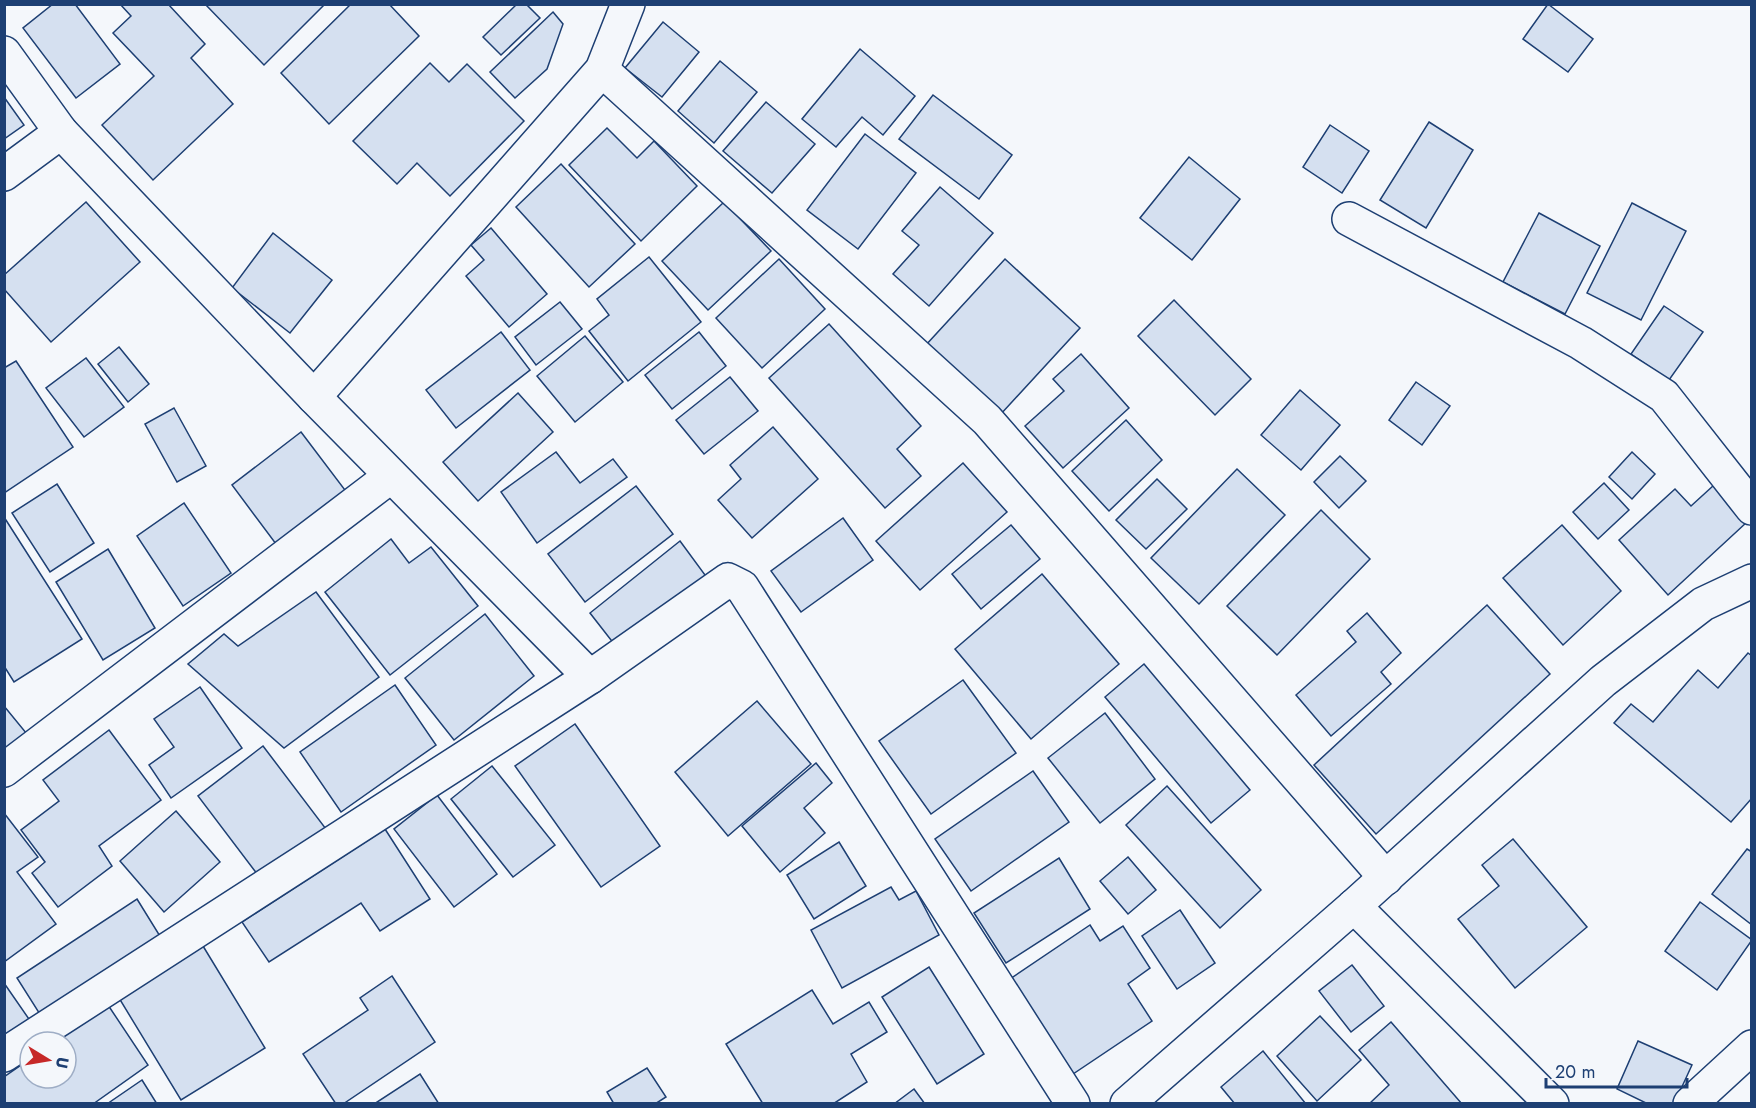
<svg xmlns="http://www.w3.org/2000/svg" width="1756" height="1108" font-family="Jost,sans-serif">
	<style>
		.building { fill: #d5e0f0; stroke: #1d3f73; stroke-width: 1.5 }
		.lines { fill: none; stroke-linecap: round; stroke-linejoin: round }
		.minor-casing { stroke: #1d3f73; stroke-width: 36 }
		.minor { stroke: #f4f7fb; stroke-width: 33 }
	</style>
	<rect width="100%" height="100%" fill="#f4f7fb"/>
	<g class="building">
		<polygon points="53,4 75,4 120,64 76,98 23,28"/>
		<polygon points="120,4 168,4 205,44 191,58 233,104 153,180 102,125 154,76 113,33 131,16"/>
		<polygon points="205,4 325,4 264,65"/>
		<polygon points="351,4 389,4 419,36 329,124 281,73"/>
		<polygon points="517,4 526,4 540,18 501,55 483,37"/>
		<polygon points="1548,4 1593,39 1568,72 1523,39"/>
		<polygon points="553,12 563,24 547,69 515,98 490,72"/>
		<polygon points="663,22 699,52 662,97 625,68"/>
		<polygon points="860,49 915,96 883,135 862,117 836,147 802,119"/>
		<polygon points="720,61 757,92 714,143 678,111"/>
		<polygon points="430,63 449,82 467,64 524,121 450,196 417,163 397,184 353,141"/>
		<polygon points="933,95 1012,155 979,199 899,139"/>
		<polygon points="4,97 24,125 4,139"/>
		<polygon points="766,102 815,144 772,193 723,151"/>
		<polygon points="1429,122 1473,150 1426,228 1380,200"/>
		<polygon points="1330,125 1369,151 1342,193 1303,167"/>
		<polygon points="607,128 637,158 654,141 697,186 641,241 569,165"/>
		<polygon points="865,134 916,173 858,249 807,210"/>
		<polygon points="1189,157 1240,199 1192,260 1140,218"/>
		<polygon points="561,164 635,244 589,287 516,207"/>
		<polygon points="940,187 993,233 929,306 893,274 919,245 902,231"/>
		<polygon points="86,202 140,262 51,342 4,289 4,275"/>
		<polygon points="724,202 771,251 708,310 662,261"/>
		<polygon points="1632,203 1686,231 1641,320 1587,293"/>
		<polygon points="1539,213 1600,246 1565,314 1503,282"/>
		<polygon points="491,228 547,294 509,327 466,276 484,260 471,245"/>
		<polygon points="273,233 332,280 290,333 232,288"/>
		<polygon points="649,257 701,322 628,381 589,331 609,315 597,299"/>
		<polygon points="779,259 825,309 762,368 716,318"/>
		<polygon points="1005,259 1080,328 1000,415 925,346"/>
		<polygon points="1174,300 1251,379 1215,415 1138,336"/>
		<polygon points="560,302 582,329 536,365 515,337"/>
		<polygon points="1664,306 1703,332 1669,380 1631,354"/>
		<polygon points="829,324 921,426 897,449 921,476 885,508 769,378"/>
		<polygon points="501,332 530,370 456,428 426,390"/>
		<polygon points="699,332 726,366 672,409 645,375"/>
		<polygon points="585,336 623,382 575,422 537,376"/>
		<polygon points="119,347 149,384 128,402 98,364"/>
		<polygon points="1081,354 1129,408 1063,468 1025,426 1064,391 1053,379"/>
		<polygon points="86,358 124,407 84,437 46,388"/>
		<polygon points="16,361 73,447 4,493 4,368"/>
		<polygon points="730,377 758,411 704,454 676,420"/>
		<polygon points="1416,382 1450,406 1422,445 1389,420"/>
		<polygon points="1300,390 1340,425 1301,470 1261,435"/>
		<polygon points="518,393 553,432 478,501 443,462"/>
		<polygon points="174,408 206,466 177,482 145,424"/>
		<polygon points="1126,420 1162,460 1109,511 1072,471"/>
		<polygon points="773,427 818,479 752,538 718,500 741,479 730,465"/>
		<polygon points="301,432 348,494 279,548 232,485"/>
		<polygon points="556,452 580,483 613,459 627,477 537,543 501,492"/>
		<polygon points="1632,452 1655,474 1632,499 1609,477"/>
		<polygon points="1340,456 1366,481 1339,508 1314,482"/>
		<polygon points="963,463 1007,512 920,590 876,541"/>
		<polygon points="1237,469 1285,515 1199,604 1151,558"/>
		<polygon points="1157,479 1187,509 1146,549 1116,520"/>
		<polygon points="1604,483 1629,510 1598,539 1573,512"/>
		<polygon points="57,484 94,543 50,572 12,513"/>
		<polygon points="1714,485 1747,522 1668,595 1619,540 1675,489 1691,506"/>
		<polygon points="636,486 673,534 585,602 548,554"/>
		<polygon points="184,503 231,573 183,606 137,536"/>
		<polygon points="1321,510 1370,559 1277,655 1227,606"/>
		<polygon points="4,517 82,639 14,682 4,666"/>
		<polygon points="843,518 873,560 801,612 771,571"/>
		<polygon points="1011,525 1040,559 981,609 952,574"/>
		<polygon points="1562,525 1621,591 1563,645 1503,578"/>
		<polygon points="391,539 409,563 431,547 478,606 390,675 325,592"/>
		<polygon points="680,541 708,579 618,649 590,613"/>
		<polygon points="108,549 155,628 103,660 56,582"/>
		<polygon points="1042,574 1119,664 1031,739 955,649"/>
		<polygon points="316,592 379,677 284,748 188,664 224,634 238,646"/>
		<polygon points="1487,605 1550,674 1376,834 1314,765"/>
		<polygon points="1367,613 1401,653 1381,672 1391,684 1331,736 1296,695 1356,642 1347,631"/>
		<polygon points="485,614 534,676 454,740 405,678"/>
		<polygon points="1748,653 1752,656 1752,798 1731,822 1614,723 1631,704 1653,722 1698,670 1718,688"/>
		<polygon points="1144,664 1250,790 1211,823 1105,697"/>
		<polygon points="963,680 1016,753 931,814 879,741"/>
		<polygon points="395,685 436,745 341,812 300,752"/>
		<polygon points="200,687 242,748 171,798 149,765 174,747 154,719"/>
		<polygon points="757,701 811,764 728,836 675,772"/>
		<polygon points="4,706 27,734 4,751"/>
		<polygon points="1105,713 1155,779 1100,823 1048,758"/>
		<polygon points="575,724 660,846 601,887 515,766"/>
		<polygon points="109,730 161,800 99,846 112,866 58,907 32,873 45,862 21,830 59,801 43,780"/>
		<polygon points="263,746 326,829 261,879 198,796"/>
		<polygon points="816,763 832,783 804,808 825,833 780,872 742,826"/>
		<polygon points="492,766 555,845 513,877 451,799"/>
		<polygon points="1033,771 1069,822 971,891 935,839"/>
		<polygon points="1167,786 1261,890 1220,928 1126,825"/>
		<polygon points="437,795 497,874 454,907 394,829"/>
		<polygon points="176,811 220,862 164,912 120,861"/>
		<polygon points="4,813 38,857 17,872 56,924 4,962"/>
		<polygon points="385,829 430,899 380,931 361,903 269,962 242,922"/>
		<polygon points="1513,839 1587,927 1515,988 1458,919 1499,886 1482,865"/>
		<polygon points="839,842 866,886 814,919 787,875"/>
		<polygon points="1747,849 1752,852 1752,925 1712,894"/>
		<polygon points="1128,857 1156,890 1128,914 1100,881"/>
		<polygon points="1059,858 1090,909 1006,963 974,913"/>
		<polygon points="891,887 899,900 916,891 939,935 842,988 811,930"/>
		<polygon points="137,899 163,941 43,1019 17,978"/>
		<polygon points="1700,902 1752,940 1717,990 1665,951"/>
		<polygon points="1180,910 1215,963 1177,989 1142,936"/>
		<polygon points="1090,925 1100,941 1123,926 1150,968 1128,984 1152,1021 1073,1074 1010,979"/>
		<polygon points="203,946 265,1048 181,1100 119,998"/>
		<polygon points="1352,965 1384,1006 1351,1032 1319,991"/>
		<polygon points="929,967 984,1054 937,1084 882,997"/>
		<polygon points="392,976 435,1042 343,1104 336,1104 303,1054 368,1010 360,998"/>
		<polygon points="4,983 31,1022 4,1040"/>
		<polygon points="812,990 833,1024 869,1002 887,1032 851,1054 867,1082 833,1104 763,1104 726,1044"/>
		<polygon points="108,1005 148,1065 93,1104 4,1104 4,1077 30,1059 30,1078 66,1078 66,1042 54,1042"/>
		<polygon points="1320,1016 1361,1060 1317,1101 1277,1056"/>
		<polygon points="1391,1022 1462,1104 1369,1104 1389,1085 1359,1050"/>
		<polygon points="1638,1041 1692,1065 1674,1104 1648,1104 1617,1089"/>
		<polygon points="1263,1051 1306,1104 1235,1104 1221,1087"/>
		<polygon points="647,1068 666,1097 655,1104 614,1104 607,1092"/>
		<polygon points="420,1074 439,1104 374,1104"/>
		<polygon points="142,1080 157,1104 107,1104"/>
		<polygon points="914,1089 925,1104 894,1104"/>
	</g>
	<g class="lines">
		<g class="minor-casing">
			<g id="minor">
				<polyline points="4,53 61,132 314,397 590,677"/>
				<polyline points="602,70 987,420 1386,878"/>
				<polyline points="4,174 61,132"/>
				<polyline points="1349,219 1581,343 1664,396 1752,508"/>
				<polyline points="314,397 602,70 628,4"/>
				<polyline points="4,770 391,476"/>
				<polyline points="1354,906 1552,1104"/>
				<polyline points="4,1055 590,677 728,580 742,587 1073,1104"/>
				<polyline points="1127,1104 1354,906 1603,681 1703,604 1752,581"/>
				<polyline points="1690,1104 1752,1047"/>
			</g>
		</g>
		<use href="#minor" class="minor"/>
	</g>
	<rect width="1756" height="1108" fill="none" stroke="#1d3f73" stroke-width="12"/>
	<g transform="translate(48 1060) rotate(101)"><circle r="28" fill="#f4f7fb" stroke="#9eadc5" stroke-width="1.5"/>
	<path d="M0-4.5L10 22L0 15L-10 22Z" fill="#c62828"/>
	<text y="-9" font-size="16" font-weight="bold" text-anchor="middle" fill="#1d3f73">U</text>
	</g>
	<path d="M1546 1078v9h141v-9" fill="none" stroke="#1d3f73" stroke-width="3"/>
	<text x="1555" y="1078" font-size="18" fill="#1d3f73" stroke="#f4f7fb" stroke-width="4.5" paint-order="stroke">20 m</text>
</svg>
